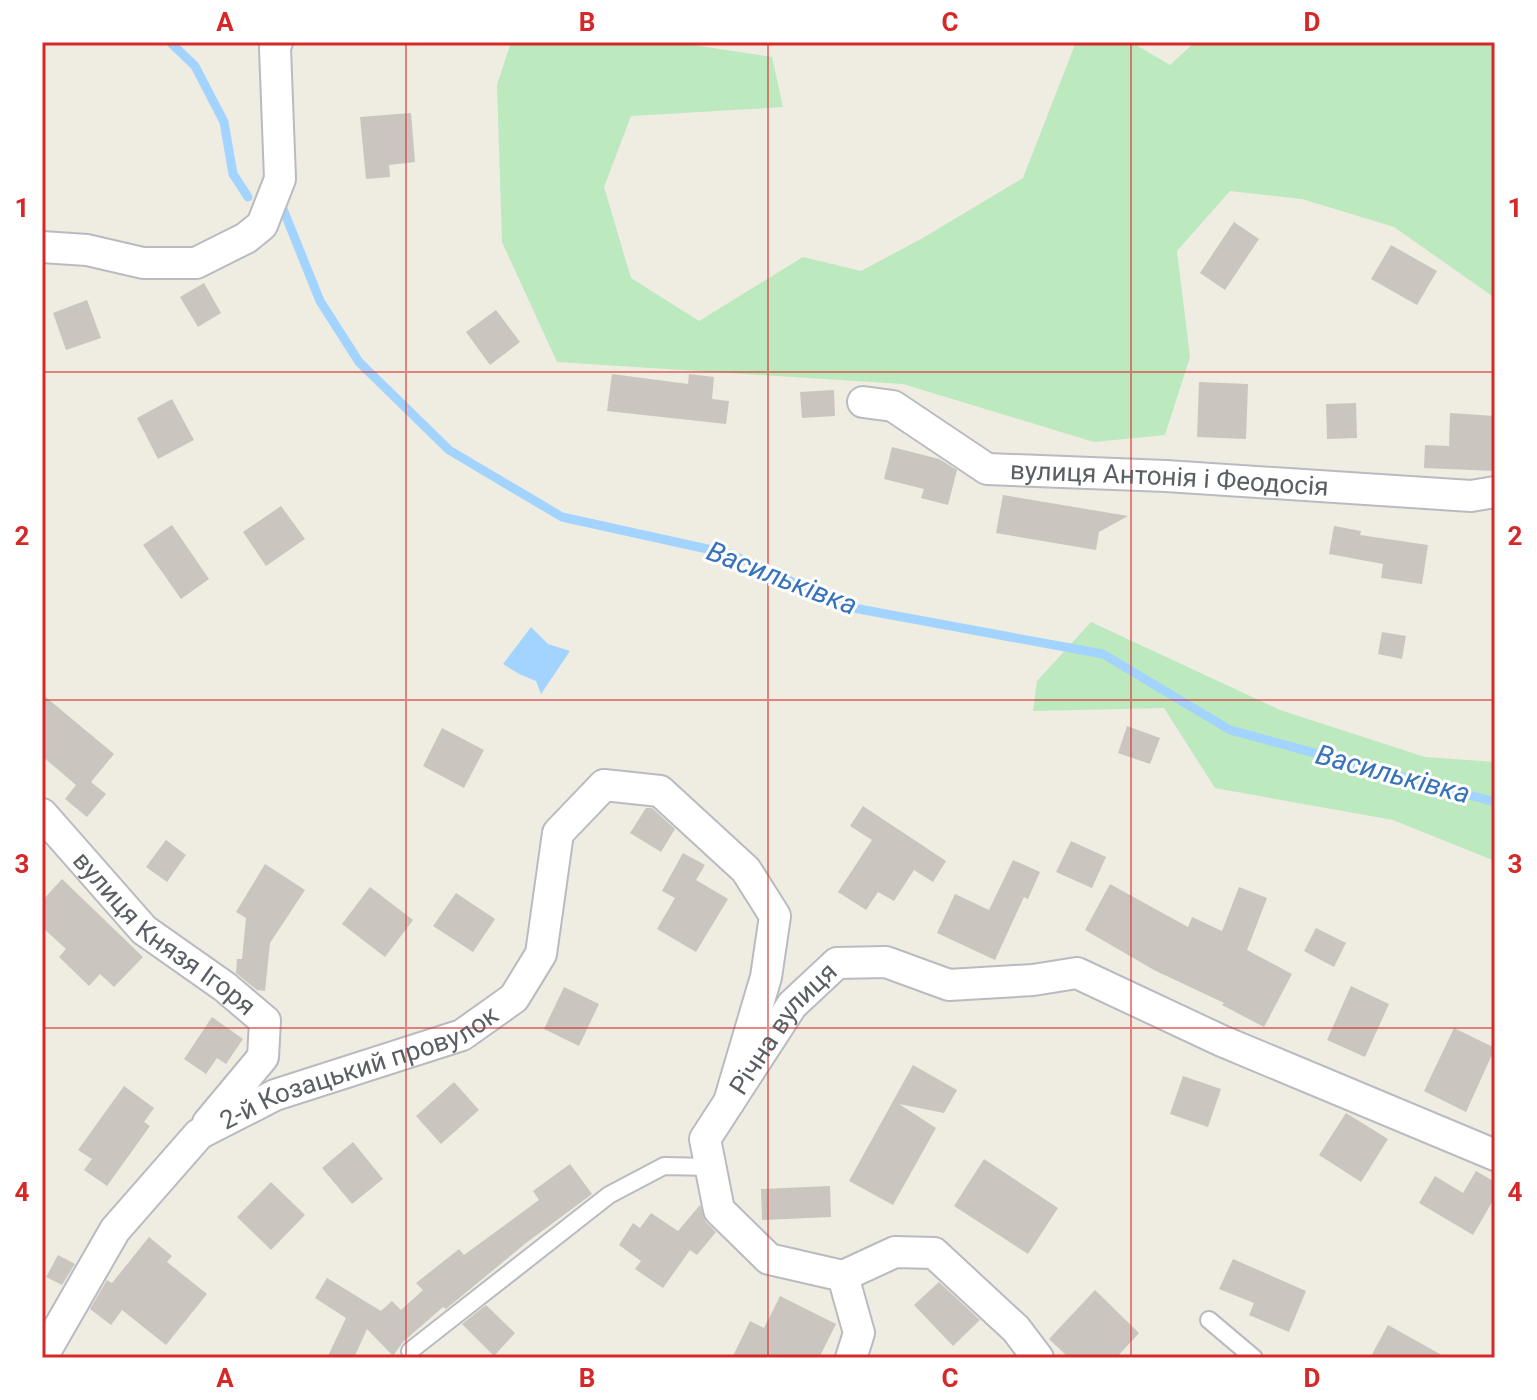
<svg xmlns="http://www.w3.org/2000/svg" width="1537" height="1400" font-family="Roboto,sans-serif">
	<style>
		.green { fill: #bce9be }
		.water { fill: #a2d4ff }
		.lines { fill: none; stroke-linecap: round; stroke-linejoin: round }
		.stream { stroke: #a2d4ff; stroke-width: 9 }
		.building { fill: #cac6bf }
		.service-casing { stroke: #b8bbc0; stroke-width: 20 }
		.minor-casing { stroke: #b8bbc0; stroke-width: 34 }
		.service { stroke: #fff; stroke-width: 16 }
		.minor { stroke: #fff; stroke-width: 30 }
		.grid { fill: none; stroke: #d62828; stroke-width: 2; stroke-opacity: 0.55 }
		.labels { text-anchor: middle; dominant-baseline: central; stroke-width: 6; stroke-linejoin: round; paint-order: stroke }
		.street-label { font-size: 26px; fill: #5b5f65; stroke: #fff }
		.water-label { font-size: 28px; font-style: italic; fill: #3673ba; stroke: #fff }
		.neatline { fill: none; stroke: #d62828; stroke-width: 3 }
		.grid-label { font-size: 26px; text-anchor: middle; font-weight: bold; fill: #d62828 }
	</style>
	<rect width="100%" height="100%" fill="#efece2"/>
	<g class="green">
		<polygon points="511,42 673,42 772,57 783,107 631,116 604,187 631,278 699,321 803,257 861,271 921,239 1023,178 1076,42 1131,42 1170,65 1195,42 1271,42 1279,45 1280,42 1495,42 1495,298 1394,227 1302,199 1230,191 1177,251 1190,357 1165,435 1094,442 903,384 557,362 502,242 497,85"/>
		<polygon points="1091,622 1280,710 1425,757 1495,762 1495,861 1393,820 1215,788 1164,708 1033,711 1037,681"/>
	</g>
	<polygon class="water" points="531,627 548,644 570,651 541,694 536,681 519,674 503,664"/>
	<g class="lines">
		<g class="stream">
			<polyline points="170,42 195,66 224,122 233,174 248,197"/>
			<polyline points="283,209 320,301 359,362 449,450 562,517 730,554 848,607 1103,654 1230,730 1495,802"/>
		</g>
	</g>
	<g class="building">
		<polygon points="411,113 415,162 389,165 390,177 366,179 360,117"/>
		<polygon points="1234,222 1259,239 1225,290 1200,273"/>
		<polygon points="1391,245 1437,271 1417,305 1371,279"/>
		<polygon points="204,283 221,313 198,327 180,297"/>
		<polygon points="87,300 101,338 66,350 53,313"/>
		<polygon points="496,310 520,342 490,365 466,332"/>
		<polygon points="612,374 688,384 689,374 714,377 712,399 729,401 726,424 607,411"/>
		<polygon points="1199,382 1248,384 1246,439 1197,437"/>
		<polygon points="834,390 835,416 802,418 800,392"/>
		<polygon points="172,399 194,440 158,459 137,418"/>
		<polygon points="1356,403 1357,438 1327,439 1326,404"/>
		<polygon points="1450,413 1495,416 1495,471 1424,468 1425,445 1449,446"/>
		<polygon points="892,447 939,459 957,470 948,505 921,498 924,489 884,479"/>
		<polygon points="1003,495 1128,516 1099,532 1096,550 996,533"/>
		<polygon points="281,506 305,539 266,566 243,532"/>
		<polygon points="172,525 209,579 181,599 143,545"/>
		<polygon points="1334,526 1361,531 1360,535 1428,545 1422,584 1381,578 1383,564 1329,554"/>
		<polygon points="1382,632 1406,636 1402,659 1378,654"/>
		<polygon points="42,694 114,754 91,782 106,794 87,817 65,799 76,785 42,756"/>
		<polygon points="1127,726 1160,738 1150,764 1118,753"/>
		<polygon points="442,728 484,750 464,788 423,766"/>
		<polygon points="863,806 946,861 933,882 914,870 894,901 878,892 866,910 838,892 872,840 850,826"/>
		<polygon points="646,808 652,808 675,829 661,852 630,833"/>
		<polygon points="166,840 186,855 167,882 146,867"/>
		<polygon points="1071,841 1106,857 1092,888 1056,872"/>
		<polygon points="683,853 705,865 696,880 728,899 696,952 657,929 675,898 662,891"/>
		<polygon points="1013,860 1040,872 1028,899 1024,897 995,960 937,933 955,894 989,910"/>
		<polygon points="265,864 305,890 270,943 265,991 257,990 236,973 237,959 242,959 246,918 236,912"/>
		<polygon points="62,879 143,957 114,987 100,974 89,986 59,957 66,949 42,927 42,901"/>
		<polygon points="1110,884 1188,927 1192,917 1222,931 1239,887 1267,898 1247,950 1292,974 1264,1027 1222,1005 1224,1003 1154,970 1085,930"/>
		<polygon points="370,887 413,920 385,957 342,924"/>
		<polygon points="456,893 495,919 473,952 433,926"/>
		<polygon points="1316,928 1346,943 1334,967 1304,951"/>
		<polygon points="1351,986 1389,1004 1365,1057 1327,1040"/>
		<polygon points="564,987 599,1004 579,1046 544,1029"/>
		<polygon points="212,1017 243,1039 226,1064 217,1058 206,1074 184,1059"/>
		<polygon points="1454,1028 1495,1048 1466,1112 1424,1091"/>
		<polygon points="913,1065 957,1090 944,1113 899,1104 936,1128 893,1205 849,1181"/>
		<polygon points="1183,1076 1221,1089 1208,1127 1170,1114"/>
		<polygon points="454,1082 479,1110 441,1144 416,1116"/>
		<polygon points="124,1086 154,1108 144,1122 150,1126 107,1186 84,1170 92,1159 78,1150"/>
		<polygon points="1346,1113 1388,1139 1361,1182 1319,1155"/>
		<polygon points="353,1142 383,1179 352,1204 322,1168"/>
		<polygon points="984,1159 1058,1208 1028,1254 954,1206"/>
		<polygon points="570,1164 592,1194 526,1243 446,1309 443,1307 403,1342 393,1356 367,1329 354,1358 327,1358 346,1318 315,1298 327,1278 381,1311 392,1301 401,1310 423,1290 416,1283 459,1249 464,1255 539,1200 533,1191"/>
		<polygon points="1476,1171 1495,1182 1495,1197 1473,1235 1419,1203 1435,1176 1463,1193"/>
		<polygon points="271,1182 305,1215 271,1250 237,1217"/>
		<polygon points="830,1186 831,1217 762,1220 761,1189"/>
		<polygon points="700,1205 706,1222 716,1232 697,1255 690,1250 663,1288 635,1269 641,1261 619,1245 633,1223 640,1228 651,1213 678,1231"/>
		<polygon points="149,1237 172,1256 167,1262 207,1294 166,1345 122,1310 111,1325 90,1309 107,1280 112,1283"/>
		<polygon points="58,1255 75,1264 62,1285 46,1277"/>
		<polygon points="1233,1259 1306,1291 1289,1332 1249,1315 1254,1303 1219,1289"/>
		<polygon points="939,1282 980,1320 953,1346 914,1305"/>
		<polygon points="1095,1290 1139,1333 1116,1358 1069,1358 1049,1339"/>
		<polygon points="780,1296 836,1324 819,1358 732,1358 750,1321 764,1328"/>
		<polygon points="486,1305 515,1333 494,1356 462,1324"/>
		<polygon points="1388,1325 1447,1358 1370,1358"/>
	</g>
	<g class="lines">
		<g class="service-casing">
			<g id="service">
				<polyline points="1209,1320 1254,1358"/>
				<polyline points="410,1351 609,1195 664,1166 710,1167"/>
			</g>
		</g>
		<g class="minor-casing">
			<g id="minor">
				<polyline points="42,247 87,250 143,263 196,263 246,238 262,225 280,179 275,48 277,42"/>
				<path id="s1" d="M863,402L893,406L987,469L1166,476L1471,496L1495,492"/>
				<path id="s2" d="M42,814L144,930L225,987L265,1021L263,1057L208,1123"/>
				<path id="s3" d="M843,1276L769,1259L719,1210L705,1139L792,1005L837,963L886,962L949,985L1033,980L1077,973L1222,1041L1495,1155"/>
				<polyline points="843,1276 895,1252 934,1253 1016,1329 1038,1358"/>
				<polyline points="843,1276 859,1333 851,1358"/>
				<path id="s4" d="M42,1357L115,1230L199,1134L275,1095L462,1035L514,998L541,954L558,833L604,785L660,791L746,870L775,916L766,977L729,1102"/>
			</g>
		</g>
		<use href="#service" class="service"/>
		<use href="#minor" class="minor"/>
	</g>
	<path class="grid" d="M406,42V1358M768,42V1358M1131,42V1358M42,372H1495M42,700H1495M42,1028H1495"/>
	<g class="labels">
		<g class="street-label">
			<text stroke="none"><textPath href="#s1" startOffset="326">вулиця Антонія і Феодосія</textPath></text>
			<text stroke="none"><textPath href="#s2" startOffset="172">вулиця Князя Ігоря</textPath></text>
			<text stroke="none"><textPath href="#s3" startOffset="354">Річна вулиця</textPath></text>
			<text stroke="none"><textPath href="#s4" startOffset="448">2-й Козацький провулок</textPath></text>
		</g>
		<g class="water-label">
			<text transform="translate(782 578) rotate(21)">Васильківка</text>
			<text transform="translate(1393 774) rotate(15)">Васильківка</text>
		</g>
	</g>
	<rect width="1537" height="1400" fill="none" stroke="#ffffff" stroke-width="88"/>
	<rect x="44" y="44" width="1449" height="1312" class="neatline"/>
	<g class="grid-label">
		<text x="225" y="31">A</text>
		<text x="587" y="31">B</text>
		<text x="950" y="31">C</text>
		<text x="1312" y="31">D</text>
		<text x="22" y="217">1</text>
		<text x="1515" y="217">1</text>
		<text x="22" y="545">2</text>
		<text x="1515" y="545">2</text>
		<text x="22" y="873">3</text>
		<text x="1515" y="873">3</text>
		<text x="22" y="1201">4</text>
		<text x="1515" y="1201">4</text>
		<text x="225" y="1387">A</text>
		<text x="587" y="1387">B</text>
		<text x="950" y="1387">C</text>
		<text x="1312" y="1387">D</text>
	</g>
</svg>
